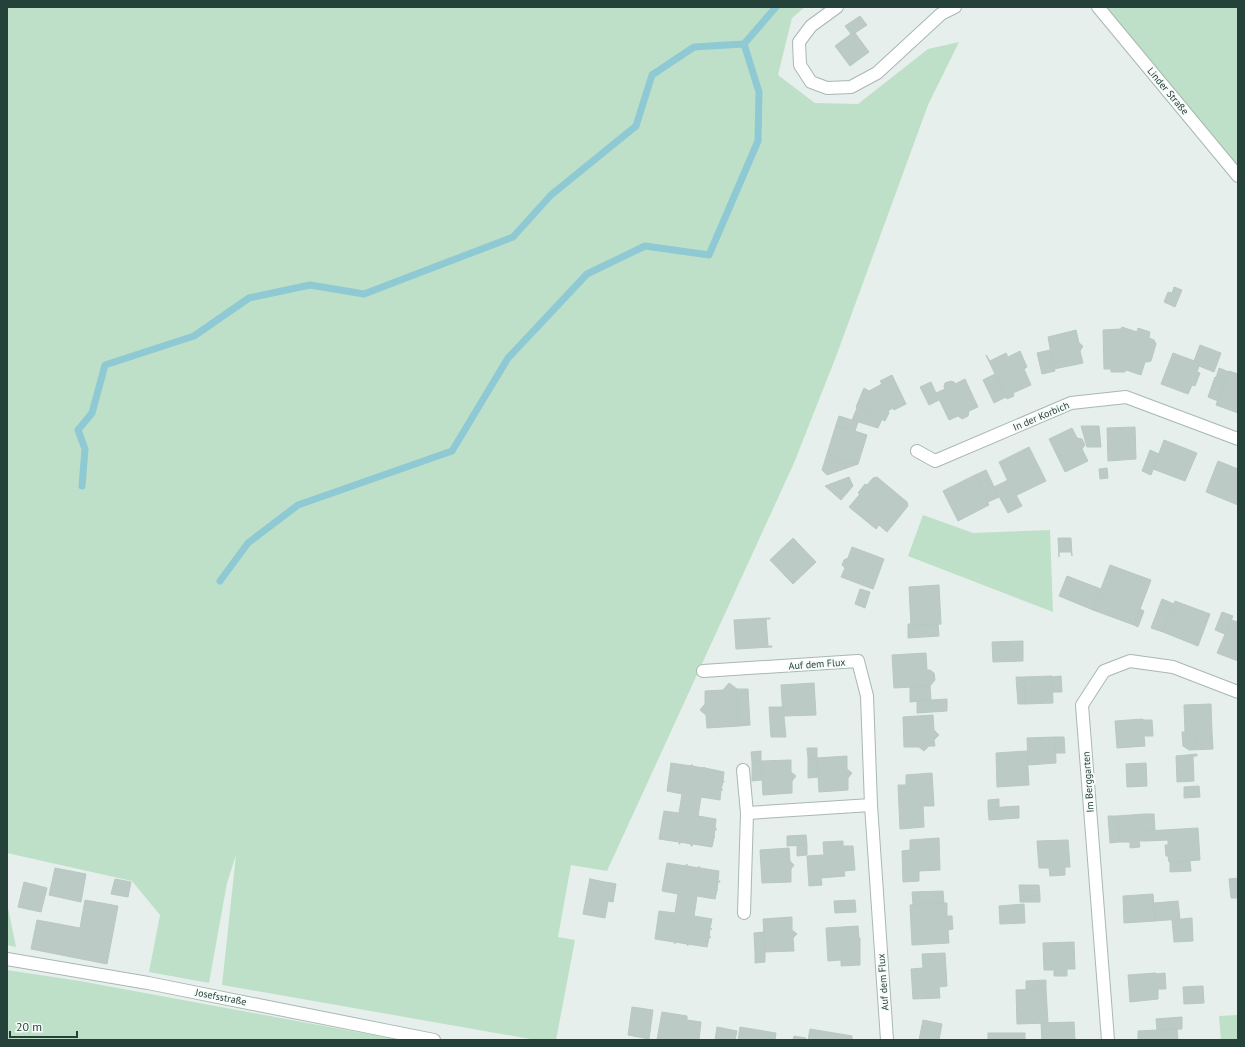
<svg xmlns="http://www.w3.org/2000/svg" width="1245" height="1047" font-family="'PT Sans',sans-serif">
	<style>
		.green { fill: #bfe0c8 }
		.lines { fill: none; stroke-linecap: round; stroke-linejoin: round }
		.stream { stroke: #8ec9d4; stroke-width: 7 }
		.building { fill: #bbcac4; stroke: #b8c9c2 }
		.minor-casing { stroke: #a8b8b2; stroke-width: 14 }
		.minor { stroke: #fff; stroke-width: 12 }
		.labels { text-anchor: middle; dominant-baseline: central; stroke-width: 4; stroke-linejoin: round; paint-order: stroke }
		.street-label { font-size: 10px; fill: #24423a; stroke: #f7fbf9 }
	</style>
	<rect width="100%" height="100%" fill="#e6efeb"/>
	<g class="green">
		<polygon points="7,7 805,7 792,18 778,75 815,103 858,104 928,49 959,42 928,105 837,354 794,463 607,871 571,865 558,937 575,940 556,1040 536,1040 222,985 236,855 227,883 209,983 149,972 160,915 132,881 7,853"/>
		<polygon points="1104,7 1238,7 1238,170"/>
		<polygon points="923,515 973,533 1050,530 1053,612 908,556"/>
		<polygon points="7,903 16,947 7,945"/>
		<polygon points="7,970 80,981 400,1040 7,1040"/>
		<polygon points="1238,1015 1238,1040 1221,1040 1219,1016"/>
	</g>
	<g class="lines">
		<g class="stream">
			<polyline points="82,486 85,449 78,430 92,413 105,365 194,336 249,298 310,285 364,294 513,237 551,195 636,126 652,75 694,47 744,44 776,7"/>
			<polyline points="220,581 248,543 298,505 452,451 508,358 587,274 645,246 709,255 758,141 759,92 744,44"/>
		</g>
	</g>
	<g class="building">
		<polygon points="860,16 867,25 855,33 869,52 850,66 835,46 851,34 845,26"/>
		<polygon points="1174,287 1182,290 1175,307 1164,302 1168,292 1172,293"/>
		<polygon points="1122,327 1137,332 1138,328 1150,332 1149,338 1154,340 1156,344 1151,361 1147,362 1145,362 1141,375 1126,370 1125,372 1111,372 1111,369 1104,369 1103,330 1121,329"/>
		<polygon points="1076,330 1079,343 1083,346 1080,351 1083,363 1054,369 1048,337"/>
		<polygon points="1200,345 1221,353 1214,372 1199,366 1200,363 1194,361"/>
		<polygon points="1050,350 1055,371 1042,374 1037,353"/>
		<polygon points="1020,351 1027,367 1024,369 1031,385 1013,393 1014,396 1007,399 986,355 990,361 1006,353 1008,357"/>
		<polygon points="1173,353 1200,363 1197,372 1200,373 1195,386 1192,385 1188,394 1161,384"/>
		<polygon points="1219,368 1229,372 1225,381 1216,378"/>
		<polygon points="1229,371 1238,374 1238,413 1216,405"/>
		<polygon points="995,374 1006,397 994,403 983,380"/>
		<polygon points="892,375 906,404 894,410 893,408 888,411 889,413 885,421 856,407 864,388 869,391 882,384 880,381"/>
		<polygon points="1215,377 1225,381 1218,401 1208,397"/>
		<polygon points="965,379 978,407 969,411 968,416 962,419 958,416 949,420 936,393 945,389 944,387 945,383 951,381 954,382 955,384"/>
		<polygon points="931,382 939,400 929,405 920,387"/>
		<polygon points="857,408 882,419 878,428 852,420"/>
		<polygon points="839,416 858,422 855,431 836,425"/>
		<polygon points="836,425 867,435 858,464 848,461 844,464 839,462 837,457 827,454"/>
		<polygon points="1081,426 1099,426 1101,447 1087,447"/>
		<polygon points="1135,427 1136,459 1108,461 1107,428"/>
		<polygon points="1072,428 1077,438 1082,439 1085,445 1082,449 1088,461 1065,472 1049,439"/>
		<polygon points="1164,440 1197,453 1185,481 1153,469"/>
		<polygon points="1029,447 1046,481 1015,496 999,462"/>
		<polygon points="1150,450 1159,454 1151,475 1142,471"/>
		<polygon points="827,454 837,457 839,462 844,464 848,461 858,464 827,475 822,470"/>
		<polygon points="1218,461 1238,469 1238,505 1206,492"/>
		<polygon points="1107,468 1108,478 1100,479 1099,469"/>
		<polygon points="986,470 999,497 988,502 975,475"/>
		<polygon points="975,475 989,505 958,521 943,491"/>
		<polygon points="849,477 853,486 841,500 825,486"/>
		<polygon points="877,477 907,502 908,506 887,532 879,525 876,529 849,507 860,494 858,493 865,484 867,485 873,478"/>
		<polygon points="1008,480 1022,506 1008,513 994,487"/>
		<polygon points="793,538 816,562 793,584 770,560"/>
		<polygon points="1058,538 1071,538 1072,556 1071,552 1059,552 1059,557"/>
		<polygon points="852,547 884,559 873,589 841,577 845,568 842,565 844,560 848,558"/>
		<polygon points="1110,565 1151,580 1134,625 1093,610"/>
		<polygon points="1067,576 1101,589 1093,610 1059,596"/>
		<polygon points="939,585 941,624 911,626 909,587"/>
		<polygon points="860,589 870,592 865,608 855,604"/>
		<polygon points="1162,599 1174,604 1163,632 1151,628"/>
		<polygon points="1175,601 1210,614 1198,646 1163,632"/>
		<polygon points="1140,609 1144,611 1138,627 1134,625"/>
		<polygon points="1222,612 1233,616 1225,634 1215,630"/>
		<polygon points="770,618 770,619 766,619 768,646 772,646 772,647 736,649 734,620"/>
		<polygon points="1231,620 1238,622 1238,661 1217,653"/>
		<polygon points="908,624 911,624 911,626 938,624 939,636 908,638"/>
		<polygon points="1023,641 1023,661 993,662 992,642"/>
		<polygon points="926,653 927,670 930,670 934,673 935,680 930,686 894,688 892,655"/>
		<polygon points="1052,676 1053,703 1025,704 1024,677"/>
		<polygon points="1061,676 1062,692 1053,692 1052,677"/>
		<polygon points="1016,677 1024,677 1025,704 1018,704"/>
		<polygon points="729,683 737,689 739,726 707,728 706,715 700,710 705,704 705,691 723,690"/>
		<polygon points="814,683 816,715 783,716 781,685"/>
		<polygon points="930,686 931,700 910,702 910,687"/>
		<polygon points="737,689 748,689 750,725 739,726"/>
		<polygon points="947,699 947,711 917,713 917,701"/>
		<polygon points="1211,704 1212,732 1211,732 1211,741 1196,741 1195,732 1185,733 1184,705"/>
		<polygon points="769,707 783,707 786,737 771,737"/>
		<polygon points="933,715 934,730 939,735 934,740 935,746 929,746 924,751 919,747 904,747 903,717"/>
		<polygon points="1143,719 1143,720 1152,720 1153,736 1144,736 1145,746 1117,748 1115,721"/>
		<polygon points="1182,732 1195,732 1196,741 1211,741 1211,732 1212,732 1213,749 1189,750 1183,746"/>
		<polygon points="1055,737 1064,737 1065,753 1056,753"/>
		<polygon points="1055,737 1056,763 1028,765 1027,738"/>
		<polygon points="807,748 817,748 817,758 808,759"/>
		<polygon points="761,751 761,761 752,762 751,752"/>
		<polygon points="1027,751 1029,785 997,787 996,753"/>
		<polygon points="1197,754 1197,756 1193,756 1194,781 1177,782 1176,756"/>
		<polygon points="847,756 847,769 852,773 848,778 848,790 819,792 817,758"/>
		<polygon points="817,758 818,777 808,778 808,759"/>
		<polygon points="791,760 791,772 796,776 792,781 792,793 763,795 761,761"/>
		<polygon points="761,761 762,780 752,781 752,762"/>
		<polygon points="671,763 691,766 691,765 693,765 692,766 703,768 704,767 705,768 724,772 723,781 724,781 724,782 723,782 721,789 723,790 721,790 720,800 701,797 698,816 716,819 715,829 717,829 715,830 714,837 715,837 714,838 712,847 693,844 692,846 691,846 691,844 680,842 680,844 679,844 679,842 659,839 664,811 679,813 682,794 667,791"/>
		<polygon points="1146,763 1147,786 1127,787 1126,764"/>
		<polygon points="932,773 934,806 923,806 924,827 900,829 898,785 906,785 906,775"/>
		<polygon points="1199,786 1200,797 1184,798 1184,787"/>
		<polygon points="999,799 999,807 988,808 988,800"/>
		<polygon points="1019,806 1019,818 989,820 988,808"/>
		<polygon points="1145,814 1154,814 1155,830 1147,831 1147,841 1139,841 1140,847 1130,848 1130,842 1119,842 1117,816"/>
		<polygon points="1108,816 1117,816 1119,842 1110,843"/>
		<polygon points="1198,828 1200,860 1169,862 1168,856 1166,856 1165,845 1168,845 1168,840 1147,841 1147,831"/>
		<polygon points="806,835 807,845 787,846 787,836"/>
		<polygon points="939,838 940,870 919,871 919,881 903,882 902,851 910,850 910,840"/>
		<polygon points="1068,840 1070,867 1065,867 1065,875 1050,876 1049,868 1039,868 1037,841"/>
		<polygon points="843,841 843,846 853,846 855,870 844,871 845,876 821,878 822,885 809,886 807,856 824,855 823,842"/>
		<polygon points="797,845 807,845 807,855 797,856"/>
		<polygon points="789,848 790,861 794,865 791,869 791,882 762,883 760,850"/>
		<polygon points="1190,861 1191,871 1170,872 1170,862"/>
		<polygon points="667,863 686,866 687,864 687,866 699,868 699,866 700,868 719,871 718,881 720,881 720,882 718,882 717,889 718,890 717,890 715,899 697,896 694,916 712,919 710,928 712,929 710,929 709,937 711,937 709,938 707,947 688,944 688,946 687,945 687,944 675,942 675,944 674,942 655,939 659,911 675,913 678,894 662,891"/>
		<polygon points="55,868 86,874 81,902 49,895"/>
		<polygon points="590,878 590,879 610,883 610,882 611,883 616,884 613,902 608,901 605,918 583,914"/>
		<polygon points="1238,878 1238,898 1231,898 1229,879"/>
		<polygon points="115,879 131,882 128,897 111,894"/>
		<polygon points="24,882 47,888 41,912 18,907"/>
		<polygon points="1019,885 1039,885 1040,896 1020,897"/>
		<polygon points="943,891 944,903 913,905 912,892"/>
		<polygon points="1153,894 1155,921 1124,923 1123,896"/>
		<polygon points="1040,896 1040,902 1020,902 1020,897"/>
		<polygon points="85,900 118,906 107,964 31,949 37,920 80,928"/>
		<polygon points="855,900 856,912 835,913 834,901"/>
		<polygon points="1178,901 1180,919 1155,921 1154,903"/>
		<polygon points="947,903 947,916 952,916 953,929 948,930 949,943 912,945 910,905"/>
		<polygon points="1024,904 1025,923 1000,924 999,906"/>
		<polygon points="792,917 792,930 797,934 793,938 794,951 765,952 763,919"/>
		<polygon points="1192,918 1193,941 1174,942 1172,920"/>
		<polygon points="858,926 859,938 860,938 860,965 841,966 841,960 828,961 826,928"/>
		<polygon points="764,932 765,952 755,953 754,933"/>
		<polygon points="1074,942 1075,969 1067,969 1067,976 1054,976 1054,970 1044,970 1043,943"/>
		<polygon points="765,952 765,962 755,963 755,953"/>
		<polygon points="945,953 947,986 939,987 940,998 913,999 911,969 923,968 922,954"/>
		<polygon points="1156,973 1156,974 1165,973 1166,989 1158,989 1158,999 1130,1002 1128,975"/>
		<polygon points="1046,980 1046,989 1026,989 1026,981"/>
		<polygon points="1203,986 1204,1003 1184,1004 1183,987"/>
		<polygon points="1046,989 1048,1023 1017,1024 1016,990"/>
		<polygon points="632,1007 653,1010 649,1039 628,1035"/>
		<polygon points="662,1012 687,1016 687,1020 701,1022 699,1040 657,1040"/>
		<polygon points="1182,1017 1182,1029 1157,1030 1156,1019"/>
		<polygon points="923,1020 942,1024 939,1040 919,1040"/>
		<polygon points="1074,1022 1075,1040 1042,1040 1041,1023"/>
		<polygon points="717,1027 737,1031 735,1040 715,1040"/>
		<polygon points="740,1027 776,1033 775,1040 738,1040"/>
		<polygon points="810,1029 852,1036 852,1040 808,1040"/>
		<polygon points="1177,1029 1178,1040 1138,1040 1138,1031"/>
		<rect x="988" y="1033" width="37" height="7"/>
		<polygon points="794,1036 806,1038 805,1040 793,1040"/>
	</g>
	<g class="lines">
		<g class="minor-casing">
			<g id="minor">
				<polyline points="837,7 811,26 799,42 800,65 811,82 827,88 851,87 877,73 941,14 955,7"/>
				<polyline points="1098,7 1238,176"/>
				<polyline points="917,451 935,461 1071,403 1126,397 1238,439"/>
				<polyline points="703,671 858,661 867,696 871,805 887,1040"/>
				<polyline points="743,770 747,813"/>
				<polyline points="744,913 747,813 871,805"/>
				<polyline points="7,959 148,983 434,1040"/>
				<polyline points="1108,1040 1082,705 1104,671 1130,661 1173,667 1238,692"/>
			</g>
		</g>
		<use href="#minor" class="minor"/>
	</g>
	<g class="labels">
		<g class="street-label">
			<text transform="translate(1168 91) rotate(50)">Linder Straße</text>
			<text transform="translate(1041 416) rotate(-23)">In der Korbich</text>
			<text transform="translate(817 664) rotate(-4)">Auf dem Flux</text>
			<text transform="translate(1088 782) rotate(-94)">Im Berggarten</text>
			<text transform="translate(883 982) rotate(-94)">Auf dem Flux</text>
			<text transform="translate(221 997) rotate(11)">Josefsstraße</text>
		</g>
	</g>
	<rect width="1245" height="1047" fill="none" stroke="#24423a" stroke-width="16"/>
	<path d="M10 1031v6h67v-6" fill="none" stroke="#24423a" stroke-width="2"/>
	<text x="16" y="1031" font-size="12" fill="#24423a" stroke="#f7fbf9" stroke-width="3" paint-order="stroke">20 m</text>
</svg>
